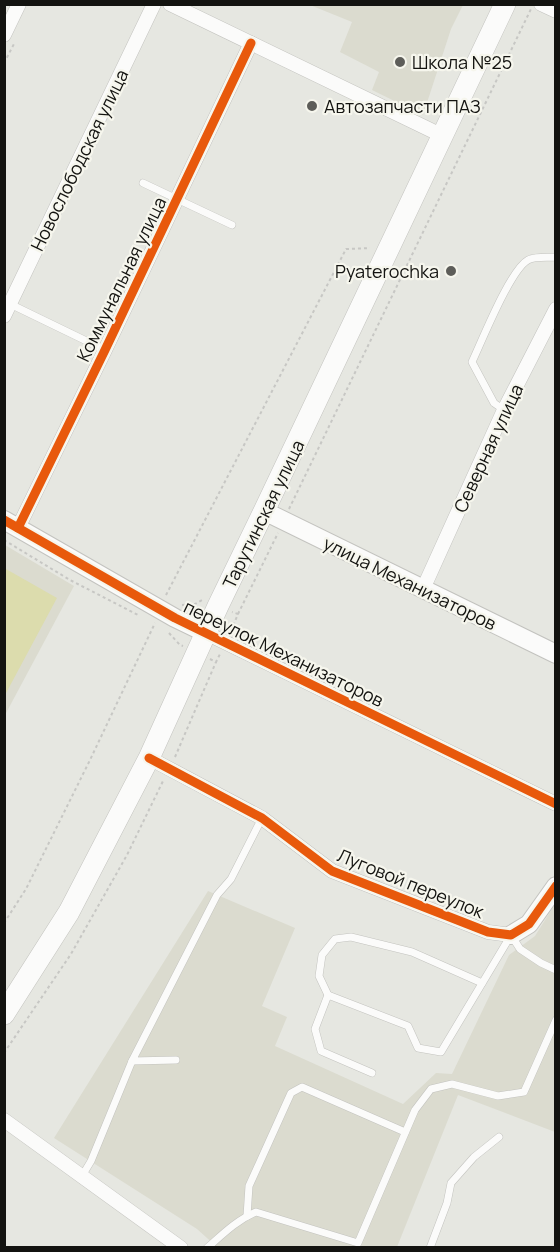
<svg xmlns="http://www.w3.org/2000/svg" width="560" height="1252" font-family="Manrope,sans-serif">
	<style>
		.built { fill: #dbdbcf }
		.green { fill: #dcdcad }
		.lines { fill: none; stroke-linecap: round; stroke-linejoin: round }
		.lane-casing { stroke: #c3c3bf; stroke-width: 8 }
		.street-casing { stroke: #c3c3bf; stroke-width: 15 }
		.secondary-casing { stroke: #c3c3bf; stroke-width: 20 }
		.primary-casing { stroke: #c3c3bf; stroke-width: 22 }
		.path { stroke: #c7c7c4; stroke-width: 2; stroke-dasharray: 3 3; stroke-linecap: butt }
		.lane { stroke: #fbfbfa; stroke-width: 7 }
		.street { stroke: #fbfbfa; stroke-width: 14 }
		.secondary { stroke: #fbfbfa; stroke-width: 18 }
		.primary { stroke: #fbfbfa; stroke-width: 21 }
		.cycleway-casing { stroke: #f6f6ed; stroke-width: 13 }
		.cycleway { stroke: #e8590c; stroke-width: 9 }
		.poi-dot { fill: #5d5d59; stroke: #f6f6ed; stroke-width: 2 }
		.labels { text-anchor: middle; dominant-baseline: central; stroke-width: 4.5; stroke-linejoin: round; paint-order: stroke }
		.poi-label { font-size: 18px; fill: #131310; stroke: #f6f6ed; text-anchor: start }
		.street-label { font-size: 18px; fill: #131310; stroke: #f6f6ed }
	</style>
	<rect width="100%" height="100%" fill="#e6e7e1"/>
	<g class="built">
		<polygon points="310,5 463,5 451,29 423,115 372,90 379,72 340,52 352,22"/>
		<polygon points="5,545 74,586 5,715"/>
		<polygon points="208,891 295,928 262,1006 287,1017 275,1046 403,1104 436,1073 452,1074 509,955 535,936 555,904 555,1132 458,1095 397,1247 217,1247 197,1229 54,1138"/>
	</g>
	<polygon class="green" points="6,569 57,598 5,695 4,571"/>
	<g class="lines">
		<g class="lane-casing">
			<g id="lane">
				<polyline points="143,183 232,225"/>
				<polyline points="8,303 105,350"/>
				<path d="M504,410L494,403L472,362C482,341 510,270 528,260C535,256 548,258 556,257"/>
				<polyline points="328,995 319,976 322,955 335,939 351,937 412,952 482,983"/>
				<polyline points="176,1060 132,1061 217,895 231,879 262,818"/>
				<polyline points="372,1073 321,1051 315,1029 328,995 408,1026 418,1048 441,1052 511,935 520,949 541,963 556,970"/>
				<polyline points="82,1176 91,1161 132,1061"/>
				<polyline points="247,1216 249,1186 291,1093 302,1087 405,1132"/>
				<path d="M207,1248C223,1234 237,1220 256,1212L358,1243L415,1110L431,1089L452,1084L498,1096L524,1092L556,1020"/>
				<polyline points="430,1248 447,1203 451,1183 474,1157 499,1137"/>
			</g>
		</g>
		<g class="street-casing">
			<g id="street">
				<polyline points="170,4 443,136"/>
				<polyline points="541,4 556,11"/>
				<polyline points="4,35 19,4"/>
				<polyline points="4,316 154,4"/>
				<polyline points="18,528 105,350 251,43"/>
				<polyline points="423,589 504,410 556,309"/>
				<polyline points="206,633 556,804"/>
				<polyline points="149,758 262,818 332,871 488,932 511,935"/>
				<polyline points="4,1120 181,1248"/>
			</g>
		</g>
		<g class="secondary-casing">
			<g id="secondary">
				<polyline points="264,511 556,654"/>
				<polyline points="4,520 175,618 206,633"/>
				<polyline points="511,935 529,924 556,886"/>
			</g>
		</g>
		<g class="primary-casing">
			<polyline id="primary" points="4,1014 69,912 149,758 218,606 264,511 505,4"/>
		</g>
		<g class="path">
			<polyline points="4,63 15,42"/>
			<polyline points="289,509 531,9"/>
			<polyline points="4,540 70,580 140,616"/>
			<polyline points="166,595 346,249 370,248"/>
			<polyline points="182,605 195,604 202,600"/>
			<polyline points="238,614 278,533"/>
			<polyline points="231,631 238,614 232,612"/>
			<polyline points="169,633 180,645 183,646"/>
			<polyline points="210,659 216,662 221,652"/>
			<polyline points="175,757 216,662"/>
			<polyline points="4,923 26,889 90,760 155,623"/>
			<polyline points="4,1053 71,954 127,855 164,779"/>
		</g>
		<use href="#lane" class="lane"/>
		<use href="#street" class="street"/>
		<use href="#secondary" class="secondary"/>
		<use href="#primary" class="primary"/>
		<g class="cycleway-casing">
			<g id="cycleway">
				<polyline points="4,520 175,618 556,804"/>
				<polyline points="18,528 105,350 251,43"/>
				<polyline points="149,758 262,818 332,871 488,932 511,935 529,924 556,886"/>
			</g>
		</g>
		<use href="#cycleway" class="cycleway"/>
	</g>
	<g class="poi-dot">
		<circle cx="400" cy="62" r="6"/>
		<circle cx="312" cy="106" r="6"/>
		<circle cx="451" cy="271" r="6"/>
	</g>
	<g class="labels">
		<g class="poi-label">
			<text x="412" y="62">Школа №25</text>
			<text x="324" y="106">Автозапчасти ПАЗ</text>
			<text x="439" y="271" text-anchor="end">Pyaterochka</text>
		</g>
		<g class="street-label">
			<text transform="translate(79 160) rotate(-64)">Новослободская улица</text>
			<text transform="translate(121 279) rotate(-64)">Коммунальная улица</text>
			<text transform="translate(488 448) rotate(-65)">Северная улица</text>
			<text transform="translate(263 514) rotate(-64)">Тарутинская улица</text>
			<text transform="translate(410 583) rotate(26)">улица Механизаторов</text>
			<text transform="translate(284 653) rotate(26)">переулок Механизаторов</text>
			<text transform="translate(411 883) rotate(22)">Луговой переулок</text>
		</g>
	</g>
	<rect width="560" height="1252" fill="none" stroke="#131310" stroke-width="12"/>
</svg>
